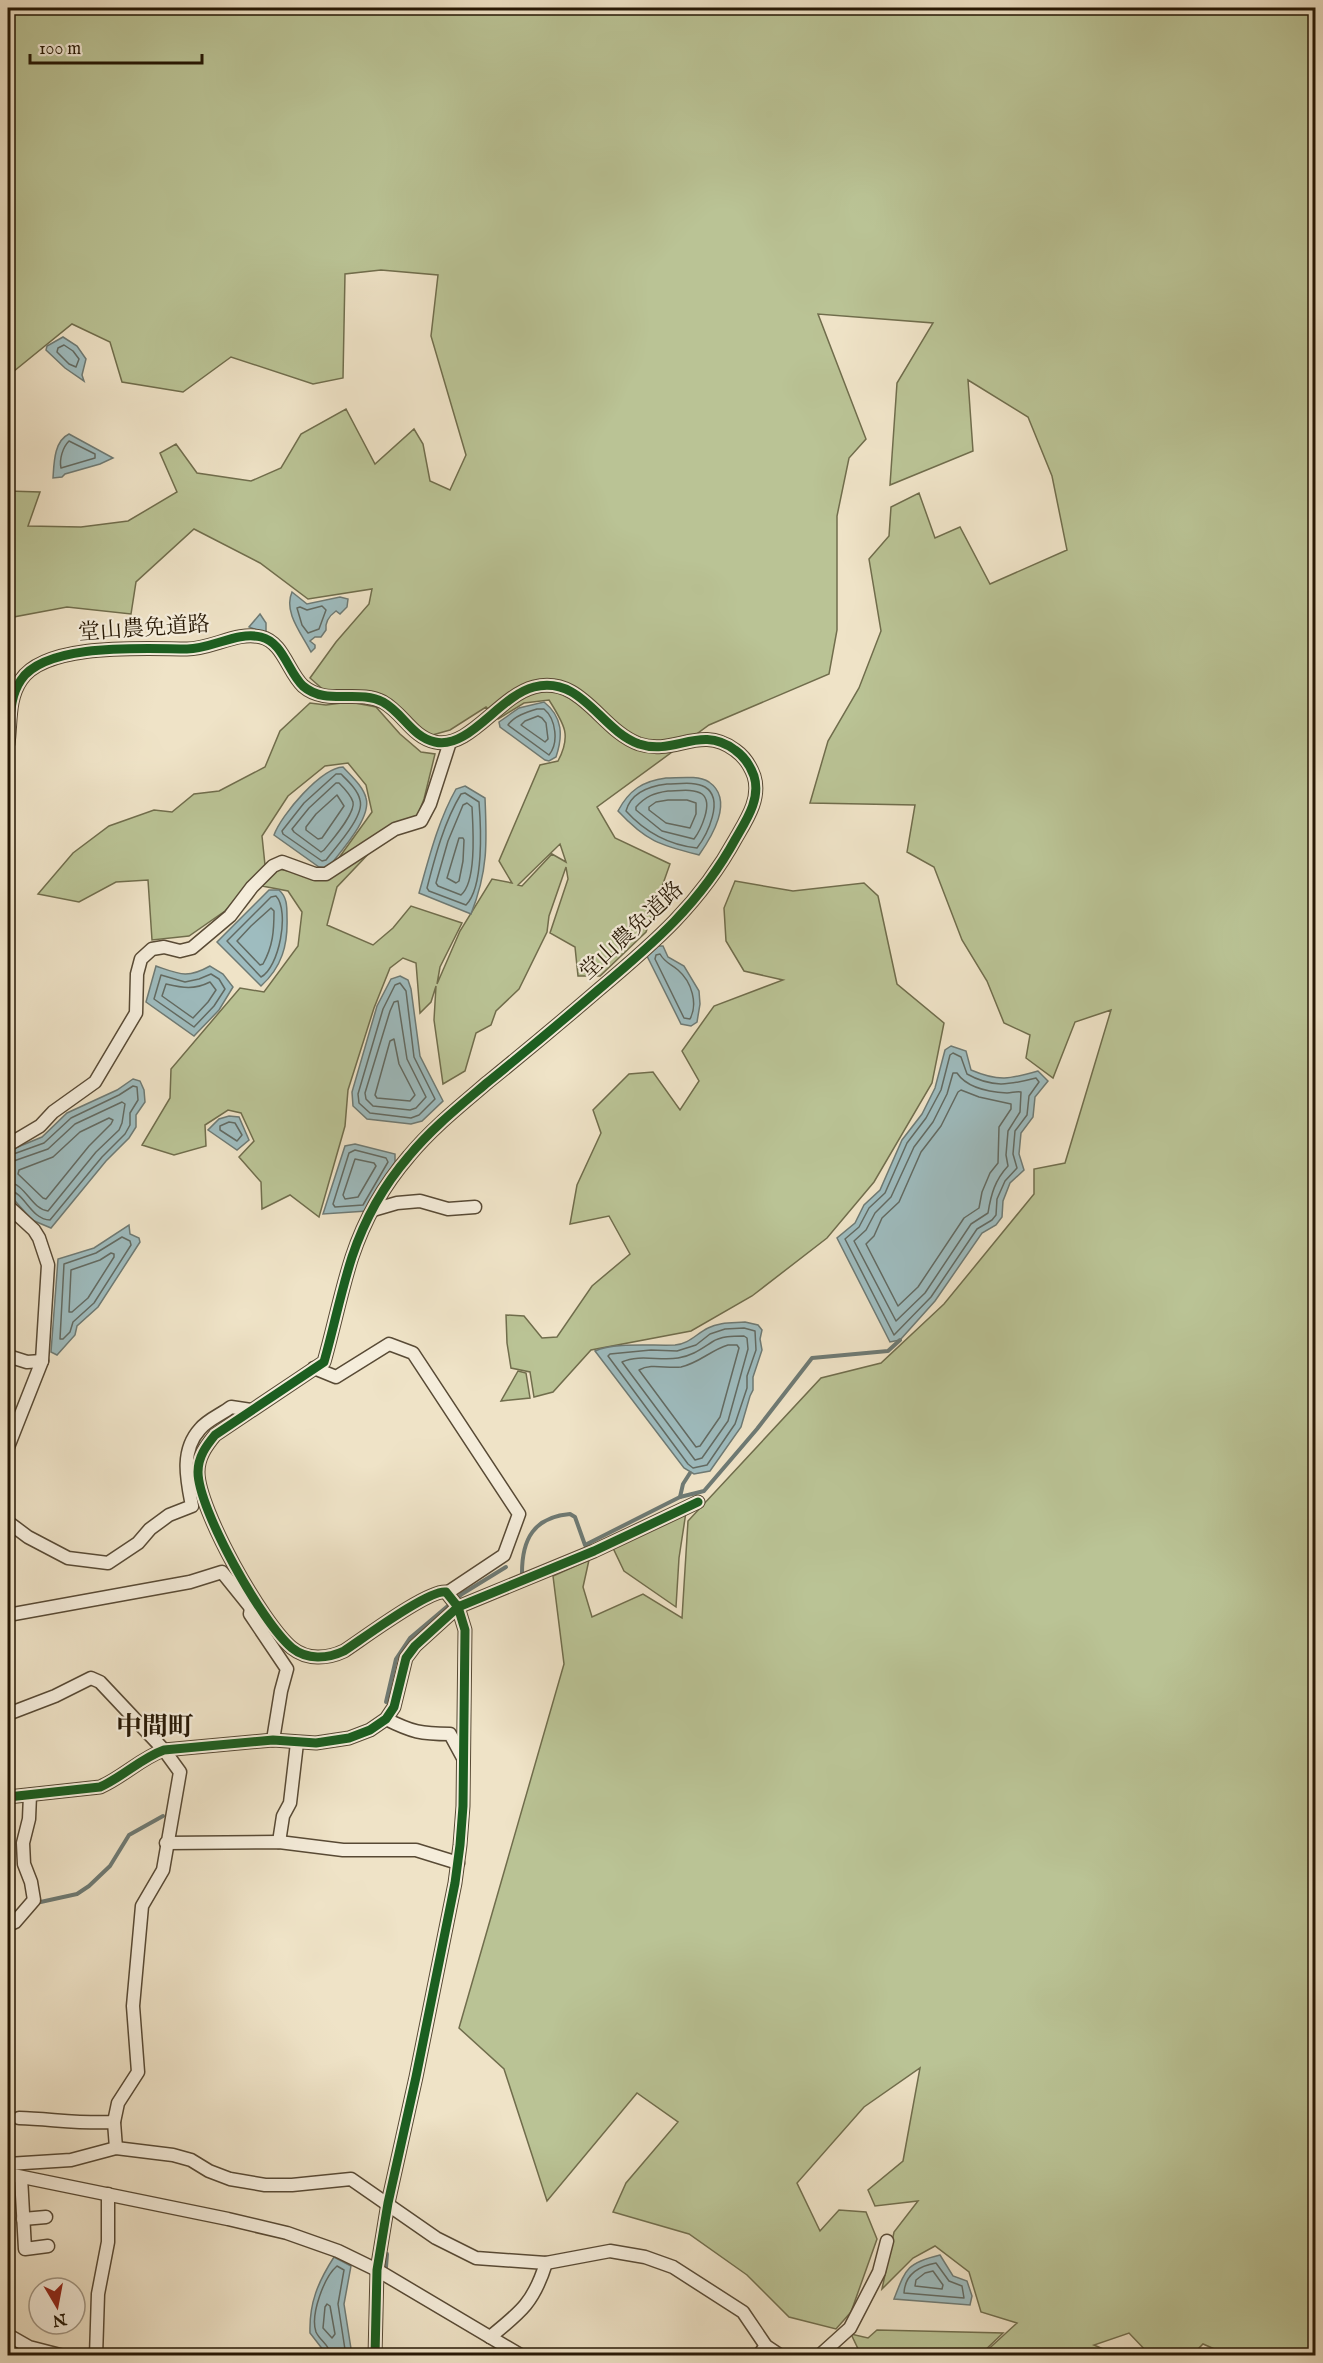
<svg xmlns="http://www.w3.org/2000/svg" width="1323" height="2363" font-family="'IM FELL English','Noto Serif JP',serif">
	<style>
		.green { fill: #bac395; stroke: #706d4c; stroke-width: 1.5; fill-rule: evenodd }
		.water { fill: #9ebcbf; stroke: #6e7a74; stroke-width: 1.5 }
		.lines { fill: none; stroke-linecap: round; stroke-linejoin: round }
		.shore { stroke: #626a62; stroke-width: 1.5 }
		.stream { stroke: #6e7a74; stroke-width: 4 }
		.street-casing { stroke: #584a35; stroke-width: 15 }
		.street { stroke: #f5eddb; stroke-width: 12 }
		.cycleway-casing { stroke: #f5eddb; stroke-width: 13 }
		.cycleway { stroke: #1b5e20; stroke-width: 9 }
		.labels { text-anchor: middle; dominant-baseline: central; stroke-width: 4.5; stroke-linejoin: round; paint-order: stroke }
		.street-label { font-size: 22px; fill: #251704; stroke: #f5eddb }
		.quarter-label { font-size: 26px; font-weight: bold; fill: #251704; stroke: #f5eddb }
	</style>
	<rect width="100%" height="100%" fill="#efe3c7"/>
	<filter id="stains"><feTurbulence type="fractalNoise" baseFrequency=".00333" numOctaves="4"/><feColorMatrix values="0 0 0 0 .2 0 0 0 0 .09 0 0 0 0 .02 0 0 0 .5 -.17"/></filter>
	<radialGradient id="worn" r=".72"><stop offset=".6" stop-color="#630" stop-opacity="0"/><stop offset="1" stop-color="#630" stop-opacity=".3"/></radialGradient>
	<g class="green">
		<path d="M8,8H1315V2355H1228L1203,2344L1192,2355H1150L1129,2333L1094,2345L1117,2355H982L1017,2323L981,2312L969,2272L935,2246L913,2258L882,2289L894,2232L918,2201L875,2206L868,2190L903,2161L920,2068L864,2107L797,2183L820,2231L839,2210L866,2212L877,2239L851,2312L836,2329L789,2317L747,2275L689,2234L613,2212L626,2183L678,2122L637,2093L547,2201L504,2069L459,2028L564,1664L553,1576L589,1560L583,1587L592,1617L643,1594L682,1618L688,1521L821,1378L881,1363L944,1304L1034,1194V1169L1065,1163L1111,1010L1075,1022L1053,1078L1026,1058L1030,1035L1004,1023L987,981L962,940L934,867L907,852L915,805L810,803L828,741L859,688L881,631L869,559L889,536L891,507L919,493L935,538L960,527L990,584L1067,550L1052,476L1028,417L968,380L973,451L890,485L897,383L933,323L818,314L866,439L849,458L837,516V630L829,674L709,725L597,807L615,838L670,864L646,932L600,976H578L575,947L550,933L568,879L566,867L549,916L547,932L519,989L496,1011L491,1025L476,1033L465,1071L443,1084L434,1020L436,986L431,1002L420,1013L416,963L403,958L390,968L374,1008L348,1090L345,1126L319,1217L290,1195L262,1209L261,1182L239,1157L254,1141L241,1113L228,1110L205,1125L206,1146L174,1155L142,1145L170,1098L171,1069L240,988L264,992L298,946L302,912L288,891L262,886L279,869L321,878L374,848L337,887L327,925L373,945L393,928L411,906L462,923L440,967L437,984L460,931L492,879L512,883L499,861L540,765L558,761C572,735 564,724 549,700L524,703L498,719L486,707L450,730L429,736L383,696L326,692L310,678L336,642L369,604L372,589L308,599L260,563L194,529L136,582L131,614L67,607L8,618V491L40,492L28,526L81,527L128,521L177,492L160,453L176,444L197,473L251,481L281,468L301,434L346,409L375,464L414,429L423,444L430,481L450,490L466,455L431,336L438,275L381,270L345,274L343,378L313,384L231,357L183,392L122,382L110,342L72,324L8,376ZM560,844L566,862L552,854L522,886L518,885Z"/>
		<polygon points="350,702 376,707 400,734 421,752 435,754 424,799 417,817 333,866 372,812 366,785 348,763 325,766 288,796 262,836 265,865 225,911 189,936 152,940 148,880 116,882 79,902 38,894 73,853 109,826 154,810 172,812 194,794 219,791 265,767 280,731 310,703 326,705"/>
		<polygon points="735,881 793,891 864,883 878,896 897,984 944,1023 932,1083 874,1182 827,1238 752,1296 691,1331 591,1350 553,1392 534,1397 530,1372 511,1368 507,1343 506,1315 524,1316 542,1338 557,1337 592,1286 630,1254 609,1216 570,1224 577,1185 601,1133 593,1110 629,1074 653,1072 680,1110 699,1081 682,1051 714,1006 783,980 744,971 726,941 724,908"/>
		<polygon points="518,1371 526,1373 530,1398 501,1401"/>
		<polygon points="686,1512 679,1558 676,1607 624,1571 613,1548"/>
		<polygon points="877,2330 1003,2333 979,2356 861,2355 851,2334 868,2338"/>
	</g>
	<g class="water">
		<polygon points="63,337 77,346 86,359 82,375 84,381 65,368 46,350 47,346"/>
		<path d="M69,434L113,458L100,464L65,474L62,477L53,478C54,463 54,441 69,434Z"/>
		<path d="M292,592L307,604L340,597L348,599L347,607L340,614L336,611C329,616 325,622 326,630L321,637H315L310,641L315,645V648L311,652C302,634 283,612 292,592Z"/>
		<polygon points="260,614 266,623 266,633 249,627"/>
		<path d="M544,702C563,717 563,736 556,757L549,761L545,760L500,727L499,722L519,708Z"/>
		<path d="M343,767C351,776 363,786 366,798C372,818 340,852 328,868L319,867L274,835C281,815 321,768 343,767Z"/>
		<path d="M666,778C679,778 698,775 709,782C735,800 711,838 699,855C660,845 647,842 618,811C629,790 643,781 666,778Z"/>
		<path d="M465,786L485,798C487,843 488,871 471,914L419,893C429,858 438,821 456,789Z"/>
		<path d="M269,890H279C287,897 287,906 287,917C288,945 282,967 261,986L217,942Z"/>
		<polygon points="658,946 663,946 668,957 684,966 699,991 700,1004 697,1022 691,1026 681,1024 646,954"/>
		<path d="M156,966C179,974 187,979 210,966L223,974L233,987L219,1010L194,1036L146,1002Z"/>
		<polygon points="400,976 408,980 411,989 420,1056 443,1101 422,1121 411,1124 367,1119 353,1106 352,1092 377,1006 391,979"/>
		<path d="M951,1046L966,1051L971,1070C999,1082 1010,1079 1038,1071L1048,1081L1035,1097L1033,1117L1021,1133L1019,1154L1024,1170L1010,1183L1003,1201L1002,1217L996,1225L982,1233L935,1301L900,1340L890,1342L837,1238L855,1223L864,1205L880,1190L902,1140L922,1114L935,1088L945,1050Z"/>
		<polygon points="133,1079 140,1081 144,1090 145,1102 136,1115 136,1127 129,1138 106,1161 51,1228 32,1220 8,1193 8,1151 42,1137 67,1113 117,1090"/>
		<polygon points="229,1116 239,1117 249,1140 237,1150 208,1130 219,1119"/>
		<polygon points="355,1144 395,1154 395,1162 367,1211 323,1214 345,1146"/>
		<polygon points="129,1225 130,1234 139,1238 140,1242 98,1307 77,1326 75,1335 57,1355 51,1352 58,1259 94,1248"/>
		<path d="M745,1322L758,1325L762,1330L760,1339L762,1350L753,1377V1390L750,1396L741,1427L710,1471L694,1474L684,1468L595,1351C614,1342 653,1346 675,1345C689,1344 696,1334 708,1328C719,1322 732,1323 745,1322Z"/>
		<path d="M940,2255L953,2276L967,2281L972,2296L970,2305L894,2299C906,2268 907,2263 940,2255Z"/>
		<path d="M334,2257L351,2266L344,2304L352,2355H327L310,2333C309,2303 318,2282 334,2257Z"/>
	</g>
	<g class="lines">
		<g class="shore">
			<polygon points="64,345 73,351 79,359 76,367 69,364 57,352 58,348"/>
			<path d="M69,441L95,454V458L61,468C59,459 63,447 69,441Z"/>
			<polygon points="322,606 326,610 319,629 308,633 302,625 297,608 300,607 307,610"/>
			<path d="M537,709H544C556,719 559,743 549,755L508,725C514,716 527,712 537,709Z"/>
			<polygon points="538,716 542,718 546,723 548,739 545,742 521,725 525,721"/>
			<path d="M336,774H341C348,781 358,790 360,800C365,816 335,848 326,860L322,861L283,834L282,831L304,803Z"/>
			<path d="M336,783H339C344,788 351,795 353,802C356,813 331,841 324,850L321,852L294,832L292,829L309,808Z"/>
			<path d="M667,784C678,784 695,781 705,787C725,799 707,835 697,848C669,845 645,832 626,811C631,792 650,786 667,784Z"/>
			<path d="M668,791C677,791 694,788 702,794C714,803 700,831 694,839L662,831L636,810V807C646,796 654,793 668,791Z"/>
			<path d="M465,793L479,802C481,827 484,887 466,905L429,891L427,888C435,857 444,822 461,794Z"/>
			<polygon points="337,795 344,806 322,838 318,839 306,830 306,827 316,814"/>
			<polygon points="668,800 687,800 696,803 696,814 690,828 666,823 649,810 649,807 656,802"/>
			<path d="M467,803L472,807C473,827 477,882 461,895L438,886L436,883L448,841L463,805Z"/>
			<polygon points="459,838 463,838 464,840 463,861 459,881 456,883 447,878"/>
			<path d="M276,896C290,911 279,968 261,977L227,941L271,897Z"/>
			<path d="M271,908L274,911C274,931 273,946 263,964L260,965L237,941L251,926Z"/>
			<path d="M660,954C665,963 671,964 678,970C692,982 698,1004 690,1019L684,1018L655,959L656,955Z"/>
			<polygon points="211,974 219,979 225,989 214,1006 194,1027 154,999 161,975 185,982 199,979"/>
			<path d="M210,982L216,990L208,1002L193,1018L162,996L166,984C183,988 194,990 210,982Z"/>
			<polygon points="400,983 406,991 414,1057 435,1099 419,1115 411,1118 370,1113 359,1103 358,1094 383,1009 395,985"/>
			<polygon points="398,1001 407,1059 426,1097 416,1108 410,1110 373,1106 366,1099 365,1093 390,1011 394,1002"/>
			<polygon points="394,1039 399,1064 415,1095 410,1101 377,1098 375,1095 390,1041"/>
			<path d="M953,1053L961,1057L967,1074C992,1088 1009,1085 1036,1078L1039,1082L1029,1096L1027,1115L1015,1131L1013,1154L1017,1168L1005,1181L997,1199L996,1215L992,1220L977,1229L931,1297L894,1335L845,1239L859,1227L869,1208L885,1193L907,1143L926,1118L941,1090L950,1055Z"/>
			<path d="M953,1073H957C967,1088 989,1092 1007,1093C1012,1093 1016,1091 1021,1092L1020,1112L1008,1131L1006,1155L1008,1166C995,1180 991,1194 988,1213L971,1224L925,1293L896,1321L854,1241L866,1230L875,1213L891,1197L914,1147L933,1122L947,1094Z"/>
			<polygon points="961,1090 979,1097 1011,1104 1011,1109 999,1127 998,1163 990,1173 982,1192 979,1208 964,1218 918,1287 898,1306 866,1244 874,1236 882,1218 899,1202 921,1152 941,1126 958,1092"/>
			<polygon points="109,1118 113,1120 111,1124 89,1146 46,1199 43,1198 18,1174 19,1170 53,1157 80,1132"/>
			<polygon points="229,1122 235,1123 242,1135 237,1141 220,1130 220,1126"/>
			<polygon points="355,1150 386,1158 388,1162 363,1205 335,1207 333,1204 349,1153"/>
			<path d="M8,1156L44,1143L71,1118L119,1095L133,1086L137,1087L138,1100L130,1113V1125L125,1134L102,1157L50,1220C30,1219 25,1192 8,1190"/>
			<polygon points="355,1159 374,1163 376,1166 358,1197 345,1199 343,1195"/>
			<path d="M8,1163L48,1149L75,1124L122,1102L125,1104L122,1123L119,1130L96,1152L48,1211C31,1209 26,1184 8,1182"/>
			<polygon points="122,1237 130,1241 131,1245 94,1303 73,1322 70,1332 63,1339 60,1339 64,1264 96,1253"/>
			<polygon points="111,1253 114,1254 114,1257 88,1298 72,1312 69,1312 71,1270 100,1260"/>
			<polygon points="744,1328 755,1331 756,1350 747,1376 747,1388 735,1424 707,1465 693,1468 688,1464 608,1356 610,1354 651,1350 677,1351 696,1345 710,1334 725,1329"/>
			<path d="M744,1336L747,1338L748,1349L728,1421L702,1458L695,1460L622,1362C639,1354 660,1361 678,1358C692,1356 701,1349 712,1342C721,1336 733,1336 744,1336Z"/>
			<path d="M728,1345H737L739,1348L720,1417L700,1446L696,1447L639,1370C651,1363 667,1369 681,1367C699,1363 711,1350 728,1345Z"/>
			<path d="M936,2263L949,2281L962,2286L964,2298L904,2293C905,2274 919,2266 936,2263Z"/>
			<polygon points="933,2271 943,2285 942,2289 915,2286 916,2280 925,2273"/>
			<polygon points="327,2304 330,2306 335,2334 332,2338 323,2328 325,2307"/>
			<path d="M331,2356C330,2345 320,2341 316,2332C310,2315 324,2277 337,2266L344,2270L338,2304L346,2356"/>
		</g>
		<g class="stream">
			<polyline points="680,1497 683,1484 690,1473"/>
			<path d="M522,1573C522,1539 534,1517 570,1514L575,1517L585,1545L680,1497L704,1491L757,1429L812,1358L888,1351L900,1340"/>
			<polyline points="386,1702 396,1659 410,1638 462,1594 506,1567"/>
			<polyline points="36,1903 77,1894 89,1886 110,1866 129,1835 163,1816"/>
			<polyline points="386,2267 387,2254"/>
		</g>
		<g class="street-casing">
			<g id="street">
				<path d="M8,744C11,722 8,699 21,680C46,642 146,649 187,649C212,649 237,631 261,637C283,642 288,672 303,686C326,706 358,689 383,702C403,713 412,737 435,742C469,750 499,696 534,687C582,675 600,730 639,744C675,756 700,724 735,750C745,757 750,765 754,776C761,798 747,819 736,838C700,904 654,943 597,991C561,1022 525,1052 488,1082C461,1105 432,1128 409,1156C384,1185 364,1221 352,1257C341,1291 334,1327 324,1362L215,1435C206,1446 198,1457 198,1472C198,1509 262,1623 292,1648C307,1660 327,1659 344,1651C361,1640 429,1589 446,1592L458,1607L594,1551L698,1502"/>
				<polyline points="8,1145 40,1126 53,1112 95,1082 136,1013 137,974 141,959 152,949 164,947 180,951 192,948 230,916 252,887 273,866 282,862 315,874 326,874 395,829 421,821 430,804 450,742"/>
				<polyline points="8,1206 34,1230 39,1238 48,1265 42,1361 8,1447"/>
				<polyline points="373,1210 397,1203 420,1201 448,1209 475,1207"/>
				<polyline points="8,1356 27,1362 42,1361"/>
				<polyline points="314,1368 336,1377 389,1344 413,1353 519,1514 504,1555 447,1593"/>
				<path d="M8,1522L28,1537L68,1558L108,1563L138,1543L150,1529L169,1515L192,1506C187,1480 180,1451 200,1429C207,1420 222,1414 231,1407L251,1410"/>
				<polyline points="256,1605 251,1608 250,1614 287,1669 281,1691 273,1740"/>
				<polyline points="8,1615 190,1582 222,1572 251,1608"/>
				<polyline points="8,1714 55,1696 91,1678 100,1682 164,1750 180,1772 163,1870 142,1906 133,2006 138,2072 118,2103 114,2122 116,2148"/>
				<path d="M386,1719C412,1732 421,1734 450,1734L463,1758"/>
				<path d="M8,1797L100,1787C123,1777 141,1758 164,1750L273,1740L316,1743L349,1738L370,1730L386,1719L394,1707L406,1658L415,1646L458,1607L465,1630L463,1806L460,1845L455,1883L416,2077L388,2203L377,2270L375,2356"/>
				<polyline points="279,1842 283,1816 290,1803 297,1743"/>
				<polyline points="166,1843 279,1842 343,1850 416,1850 458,1863"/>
				<polyline points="8,1925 15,1922 34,1900 31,1882 24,1864 23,1843 29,1819 30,1795"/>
				<path d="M19,2118C51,2119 82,2124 114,2122"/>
				<polyline points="8,2164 71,2160 116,2148 173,2155 191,2160 209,2171 230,2179 265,2185 292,2185 351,2179 436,2238 476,2258 546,2263 610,2251 645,2257 673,2267 743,2312 766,2346 781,2356"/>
				<polyline points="8,2174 228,2219 287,2233 338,2251 377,2270 522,2356"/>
				<polyline points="21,2177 25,2249 48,2246"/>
				<polyline points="23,2219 46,2217"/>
				<polyline points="8,2335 29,2347 64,2356"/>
				<path d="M490,2337C521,2312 534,2302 546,2263"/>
				<polyline points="96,2356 98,2294 108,2242 108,2194"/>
				<polyline points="758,2356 766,2346"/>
				<polyline points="819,2356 850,2328 879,2272 887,2241"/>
			</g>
		</g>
		<use href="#street" class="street"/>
		<g class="cycleway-casing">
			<g id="cycleway">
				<path d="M8,744C11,722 8,699 21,680C46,642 146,649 187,649C212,649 237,631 261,637C283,642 288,672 303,686C326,706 358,689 383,702C403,713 412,737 435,742C469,750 499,696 534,687C582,675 600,730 639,744C675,756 700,724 735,750C745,757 750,765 754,776C761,798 747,819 736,838C700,904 654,943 597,991C561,1022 525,1052 488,1082C461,1105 432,1128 409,1156C384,1185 364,1221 352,1257C341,1291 334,1327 324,1362L215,1435C206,1446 198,1457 198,1472C198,1509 262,1623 292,1648C307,1660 327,1659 344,1651C361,1640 429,1589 446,1592L458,1607L594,1551L698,1502"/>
				<path d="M8,1797L100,1787C123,1777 141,1758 164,1750L273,1740L316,1743L349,1738L370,1730L386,1719L394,1707L406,1658L415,1646L458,1607L465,1630L463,1806L460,1845L455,1883L416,2077L388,2203L377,2270L375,2356"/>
			</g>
		</g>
		<use href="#cycleway" class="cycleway"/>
	</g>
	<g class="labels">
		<g class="street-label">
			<text transform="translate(144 629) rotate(-4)">堂山農免道路</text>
			<text transform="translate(632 931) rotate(-43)">堂山農免道路</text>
		</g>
		<g class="quarter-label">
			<text x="155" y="1727">中間町</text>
		</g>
	</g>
	<rect width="1323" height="2363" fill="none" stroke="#efe3c7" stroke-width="30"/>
	<rect x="9" y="9" width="1305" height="2345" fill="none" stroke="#251704" stroke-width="3"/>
	<rect x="15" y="15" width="1293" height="2333" fill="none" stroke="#251704" stroke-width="1.5"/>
	<g transform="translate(57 2306) rotate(170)"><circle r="28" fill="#f5eddb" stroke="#a29785" stroke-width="1.5"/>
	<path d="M0-4.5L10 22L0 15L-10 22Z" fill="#8f2418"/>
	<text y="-9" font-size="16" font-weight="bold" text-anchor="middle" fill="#251704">N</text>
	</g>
	<path d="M30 54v9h172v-9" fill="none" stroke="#251704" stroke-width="3"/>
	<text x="39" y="54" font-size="18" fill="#251704" stroke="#f5eddb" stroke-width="4.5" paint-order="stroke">100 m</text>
	<rect width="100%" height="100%" filter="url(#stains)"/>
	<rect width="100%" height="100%" fill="url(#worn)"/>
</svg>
